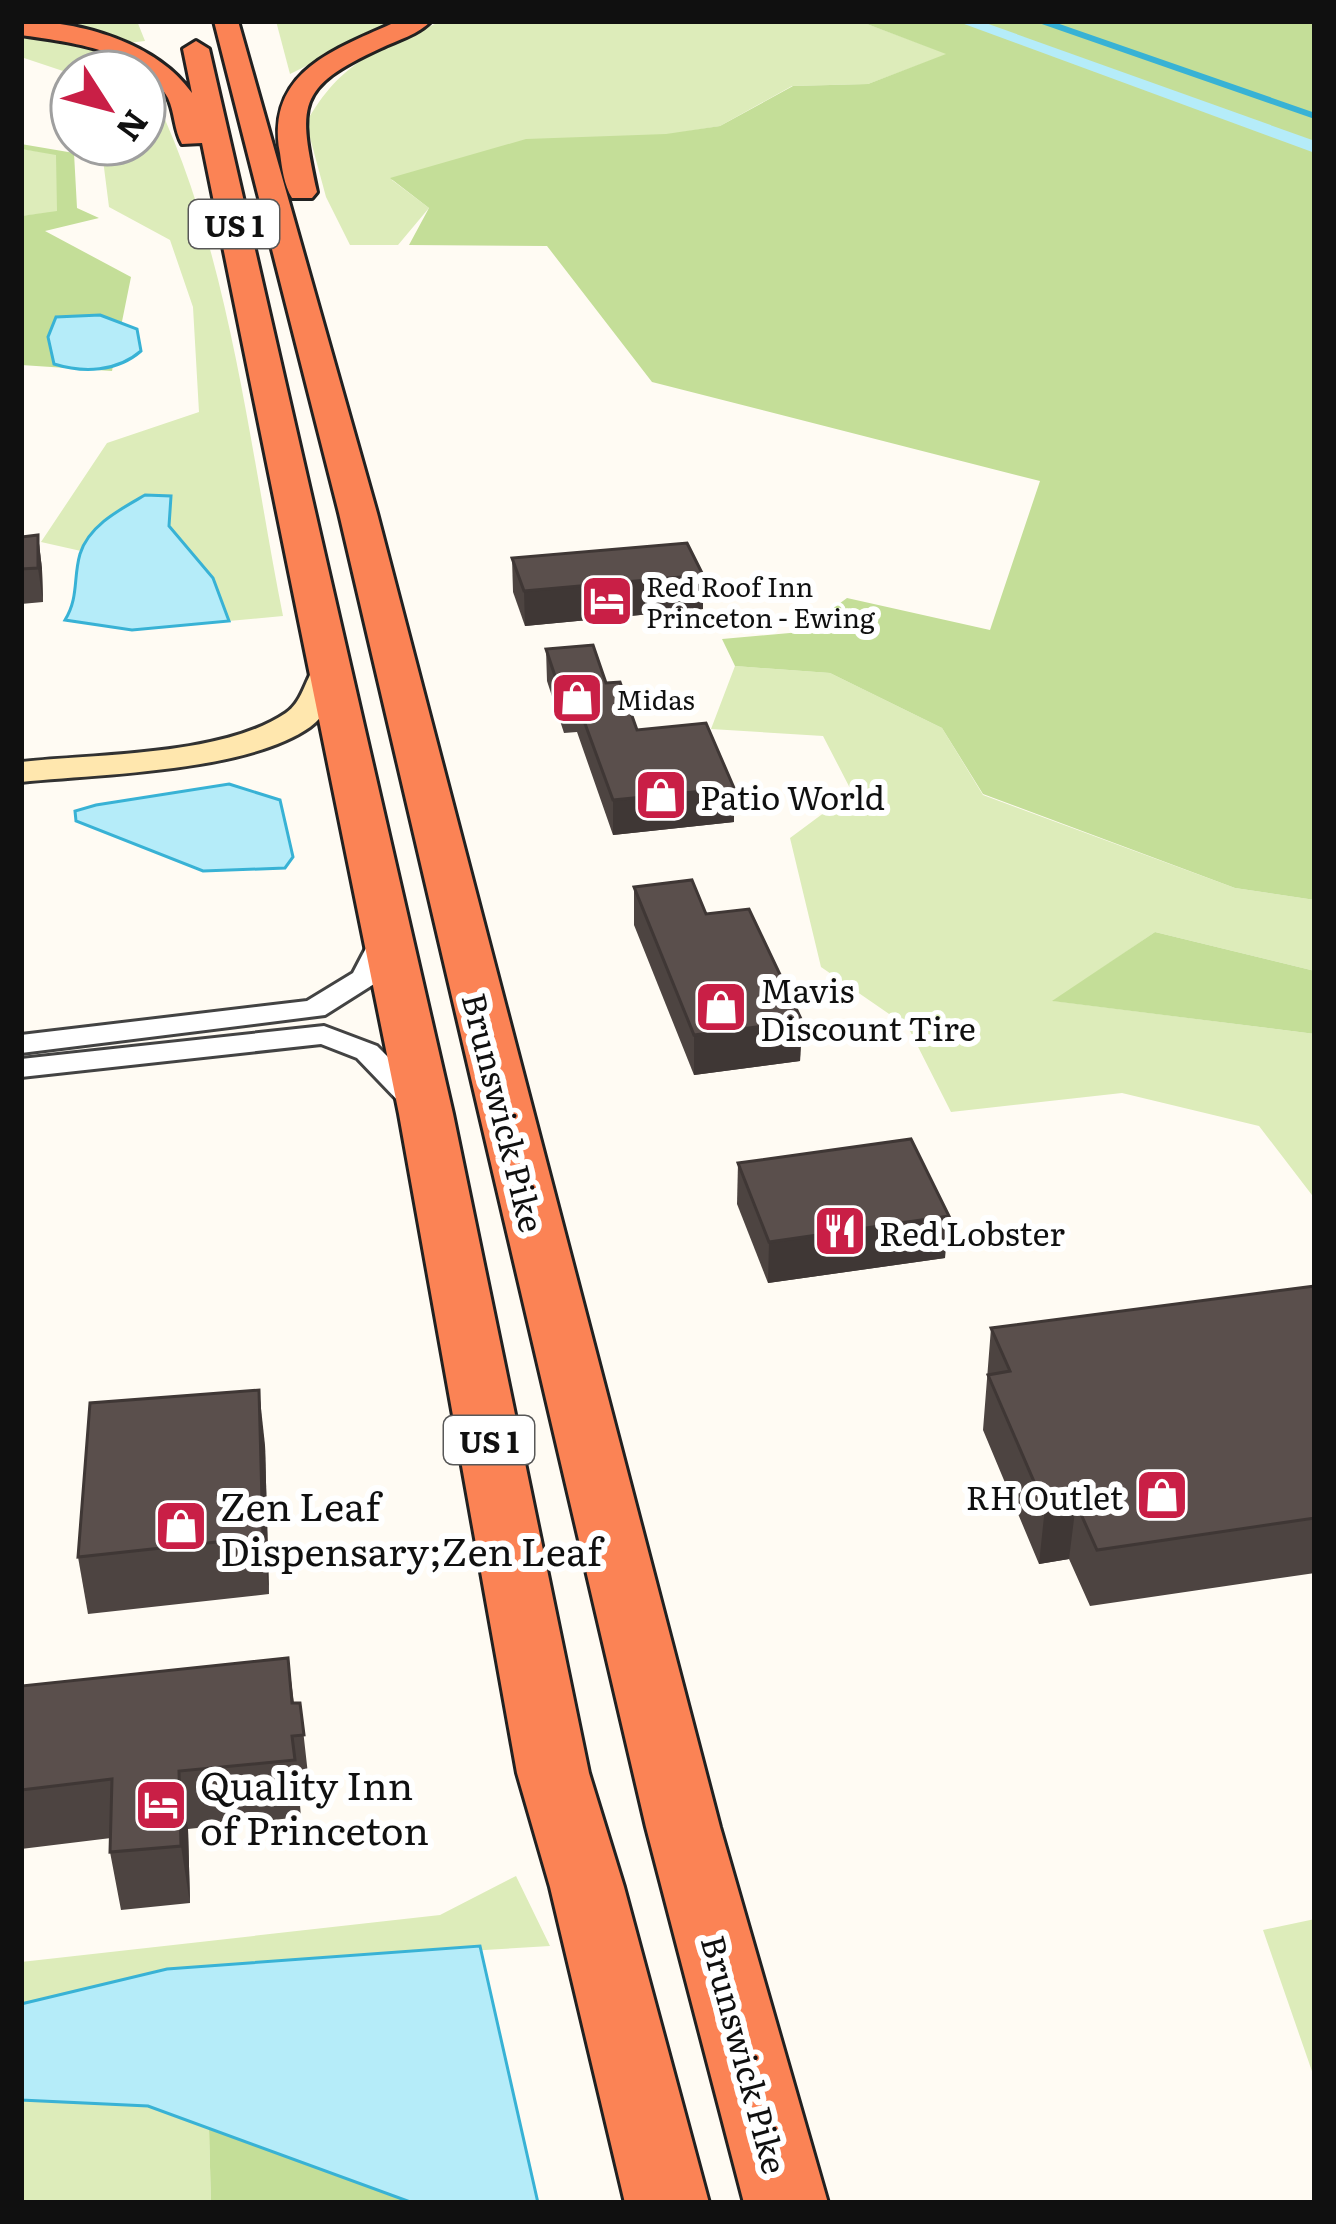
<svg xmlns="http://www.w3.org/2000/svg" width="1336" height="2224" font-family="Literata,serif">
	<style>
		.green { fill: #ddecba }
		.forest { fill: #c4de98 }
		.water { fill: #b5ecf9; stroke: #38b2d5; stroke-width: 3 }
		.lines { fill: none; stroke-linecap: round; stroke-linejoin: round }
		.stream { stroke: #38b2d5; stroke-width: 6 }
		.canal { fill: #b5ecf9; fill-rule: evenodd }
		.street-casing { stroke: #434343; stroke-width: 6 }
		.secondary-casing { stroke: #323232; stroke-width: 6 }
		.highway-casing { stroke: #212121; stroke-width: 6 }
		.street { fill: #fff; fill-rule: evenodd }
		.secondary { fill: #ffe7ae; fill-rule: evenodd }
		.highway { fill: #fb8355; fill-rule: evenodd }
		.wall { fill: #4d4441 }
		.shaded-wall { fill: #3f3735 }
		.building { fill: #5a4f4c; stroke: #3f3735; stroke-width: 3 }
		.labels { text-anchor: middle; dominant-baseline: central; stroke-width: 12; stroke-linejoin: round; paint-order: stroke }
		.far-poi-label { font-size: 27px; fill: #101010; stroke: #fff; text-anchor: start }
		.shield { fill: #fff; stroke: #585858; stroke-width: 3 }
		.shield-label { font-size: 30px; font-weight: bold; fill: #101010 }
		.poi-label { font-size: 33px; fill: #101010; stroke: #fff; text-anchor: start }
		.street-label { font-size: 33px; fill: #101010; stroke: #fff }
		.near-poi-label { font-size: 39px; fill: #101010; stroke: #fff; text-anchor: start }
	</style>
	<rect width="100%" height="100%" fill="#fffbf3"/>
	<g class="green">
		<polygon points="21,21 137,21 145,41 94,47 137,72 72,74 21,57"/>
		<polygon points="276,21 397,21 290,74"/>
		<path d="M441,21H859L948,54L868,84L792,86L720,126L392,180L429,208L398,245H350L326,197L306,123C342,59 378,51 441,21Z"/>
		<path d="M144,76C228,235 248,440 283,616L229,621L213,578L169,526L170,496C128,494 105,519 81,551L41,542L107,443L199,412L193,307L170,240L109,207L101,144H144Z"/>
		<polygon points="21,149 57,154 57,212 21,216"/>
		<polygon points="735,666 830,673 942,728 983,795 1235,888 1315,900 1315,971 1155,932 1054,1001 1315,1034 1315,1199 1259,1126 1122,1093 951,1112 908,1027 821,967 790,838 852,792 823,736 711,729"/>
		<polygon points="516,1876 550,1946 167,1969 21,2004 21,1962 440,1915"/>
		<polygon points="1315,1919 1315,2080 1263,1930"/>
		<polygon points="21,2100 148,2106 209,2129 211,2203 21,2203"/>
	</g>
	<g class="forest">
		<polygon points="859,21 1315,21 1315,900 1235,888 983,794 942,728 830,673 735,666 722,639 801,632 847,598 990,630 1040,481 652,382 547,246 409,245 429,208 390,178 526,139 666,134 720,126 793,86 868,84 946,54"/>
		<polygon points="21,144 74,153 77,208 99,218 45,231 131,277 112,371 21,365 21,216 57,211 56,155 21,149"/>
		<polygon points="1155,932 1315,971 1315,1034 1052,1001"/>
		<polygon points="209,2129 413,2203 211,2203"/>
	</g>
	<g class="water">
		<path d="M100,315L137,329L141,351C117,372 83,373 54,364L48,337L56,317Z"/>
		<path d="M145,495L171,496L169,526L213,578L229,621L132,630L65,620C79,597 73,578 80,554C89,525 121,509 145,495Z"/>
		<polygon points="229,784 280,800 293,857 285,868 203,871 76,821 75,811 96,805"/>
		<polygon points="480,1946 538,2203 413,2203 148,2106 21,2100 21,2004 167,1969"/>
	</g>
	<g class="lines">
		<polyline class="stream" points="1042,21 1315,116"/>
		<polygon class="canal" points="956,21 980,21 1315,141 1315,153"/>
		<g class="street-casing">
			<g id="street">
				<polygon points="386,927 400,935 374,984 325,1015 21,1053 21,1035 307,1001 353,973 376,929"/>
				<polygon points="324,1026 377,1046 426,1095 430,1101 426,1107 404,1107 357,1058 321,1044 21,1077 21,1059"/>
			</g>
		</g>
		<g class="secondary-casing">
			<path id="secondary" d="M327,663L343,673C335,692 327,715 310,727C246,772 99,774 21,782V762C96,754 223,756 286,713C302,702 305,681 315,666Z"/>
		</g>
		<g class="highway-casing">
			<g id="highway">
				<path d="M21,21C80,21 157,43 192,93L183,49L196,41L209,49L453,1114L589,1773L624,1887L709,2203H625L550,1887L517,1773L399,1114L202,143L182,144C174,130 175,113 168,98C143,50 69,42 21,35Z"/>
				<polygon points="214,21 238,21 377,513 720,1827 828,2203 744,2203 646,1827 339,513"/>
				<path d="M398,21H431C419,34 398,40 381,48C294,88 299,106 317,192L312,198H292C284,185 282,168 280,153C265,71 336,49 398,21Z"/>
			</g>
		</g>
		<use href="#street" class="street"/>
		<use href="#secondary" class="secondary"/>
		<use href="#highway" class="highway"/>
	</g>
	<g class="wall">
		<polygon points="38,535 42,569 43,602 21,604 21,537"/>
		<polygon points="512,558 703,575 703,609 525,626 513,592"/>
		<polygon points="546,649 606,683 637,730 734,788 734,822 613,835 577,732 564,733 547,681"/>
		<polygon points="634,887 706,914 802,1021 800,1061 694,1075 634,925"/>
		<polygon points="738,1163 945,1258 768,1283 737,1204"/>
		<polygon points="1315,1286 1315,1573 1090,1606 1069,1559 1039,1564 983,1430 991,1328"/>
		<polygon points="265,1445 269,1594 88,1614 78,1557"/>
		<polygon points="288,1658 294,1703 300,1703 310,1792 299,1793 301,1817 188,1829 190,1903 121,1910 110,1852 111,1838 21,1849 21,1686"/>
	</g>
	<g class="shaded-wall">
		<polygon points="38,535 42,569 43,602 38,568"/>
		<polygon points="703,575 703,609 525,626 524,591"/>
		<polygon points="734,788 734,822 613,835 613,800"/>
		<polygon points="802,1021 800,1061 694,1075 694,1035"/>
		<polygon points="21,1191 23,1322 21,1322"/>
		<polygon points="949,1216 945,1258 768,1283 769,1242"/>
		<polygon points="259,1390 265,1445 269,1594 263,1537"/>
		<polygon points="1076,1503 1069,1559 1039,1564 1045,1507"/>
		<polygon points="179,1771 188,1829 190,1903 181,1846"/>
	</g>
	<g class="building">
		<polygon points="38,535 38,568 21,569 21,537"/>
		<polygon points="687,543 703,575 524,591 512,558"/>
		<polygon points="593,645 606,683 620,682 637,730 706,723 734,788 613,800 576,699 563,700 546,649"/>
		<polygon points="692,880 706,914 749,909 802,1021 694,1035 634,887"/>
		<polygon points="911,1139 949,1216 769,1242 738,1163"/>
		<polygon points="1315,1286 1315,1518 1097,1550 1076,1503 1045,1507 988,1375 1010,1371 991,1328"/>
		<polygon points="259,1390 263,1537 78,1557 90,1403"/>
		<polygon points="288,1658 292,1703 300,1703 304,1735 292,1736 295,1760 179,1771 181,1846 110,1852 112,1779 21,1790 21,1686"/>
	</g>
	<defs>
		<g id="hotel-square" transform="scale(2.7)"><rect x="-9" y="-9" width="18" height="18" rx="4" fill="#c91f46" stroke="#fff"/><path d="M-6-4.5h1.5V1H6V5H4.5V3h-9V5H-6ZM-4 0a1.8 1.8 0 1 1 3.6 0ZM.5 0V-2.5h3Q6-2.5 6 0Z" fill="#fff"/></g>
		<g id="shop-square" transform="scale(2.7)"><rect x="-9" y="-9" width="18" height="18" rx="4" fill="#c91f46" stroke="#fff"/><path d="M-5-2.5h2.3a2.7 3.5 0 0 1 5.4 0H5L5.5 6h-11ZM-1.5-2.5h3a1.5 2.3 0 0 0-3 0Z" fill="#fff"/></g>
		<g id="restaurant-square" transform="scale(2.7)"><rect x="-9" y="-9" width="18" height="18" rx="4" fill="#c91f46" stroke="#fff"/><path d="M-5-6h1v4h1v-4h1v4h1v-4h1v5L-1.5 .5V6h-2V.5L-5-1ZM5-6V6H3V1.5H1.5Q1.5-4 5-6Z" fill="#fff"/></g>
	</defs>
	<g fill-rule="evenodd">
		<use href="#hotel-square" x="607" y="601"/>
		<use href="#shop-square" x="577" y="698"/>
		<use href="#shop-square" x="661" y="795"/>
		<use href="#shop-square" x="721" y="1007"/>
		<use href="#restaurant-square" x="840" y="1231"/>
		<use href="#shop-square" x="1162" y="1495"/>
		<use href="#shop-square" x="181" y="1526"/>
		<use href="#hotel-square" x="161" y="1805"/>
	</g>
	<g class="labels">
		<g class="far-poi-label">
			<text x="646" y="585">Red Roof Inn<tspan x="646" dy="31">Princeton - Ewing</tspan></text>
			<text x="616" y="698">Midas</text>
		</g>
		<g class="shield">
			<rect x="189" y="200" width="90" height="48" rx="9"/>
			<rect x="444" y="1416" width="90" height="48" rx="9"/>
		</g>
		<g class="shield-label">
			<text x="234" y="224">US 1</text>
			<text x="489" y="1440">US 1</text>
		</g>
		<g class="poi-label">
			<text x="700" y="795">Patio World</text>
			<text x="760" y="988">Mavis<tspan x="760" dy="38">Discount Tire</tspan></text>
			<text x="879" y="1231">Red Lobster</text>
			<text x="1123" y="1495" text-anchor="end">RH Outlet</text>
		</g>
		<g class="street-label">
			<text transform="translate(505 1112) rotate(76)">Brunswick Pike</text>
			<text transform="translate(746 2054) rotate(75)">Brunswick Pike</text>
		</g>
		<g class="near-poi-label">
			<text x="220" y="1504">Zen Leaf<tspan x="220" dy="45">Dispensary;Zen Leaf</tspan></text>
			<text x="200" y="1783">Quality Inn<tspan x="200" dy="45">of Princeton</tspan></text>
		</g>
	</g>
	<rect width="1336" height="2224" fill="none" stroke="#101010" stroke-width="48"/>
	<g transform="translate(108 108) rotate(126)"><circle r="57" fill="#ffffff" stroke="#9f9f9f" stroke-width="3"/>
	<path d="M0-9L21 45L0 30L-21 45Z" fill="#c91f46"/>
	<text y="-18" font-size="33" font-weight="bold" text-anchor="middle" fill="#101010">N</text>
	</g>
</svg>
